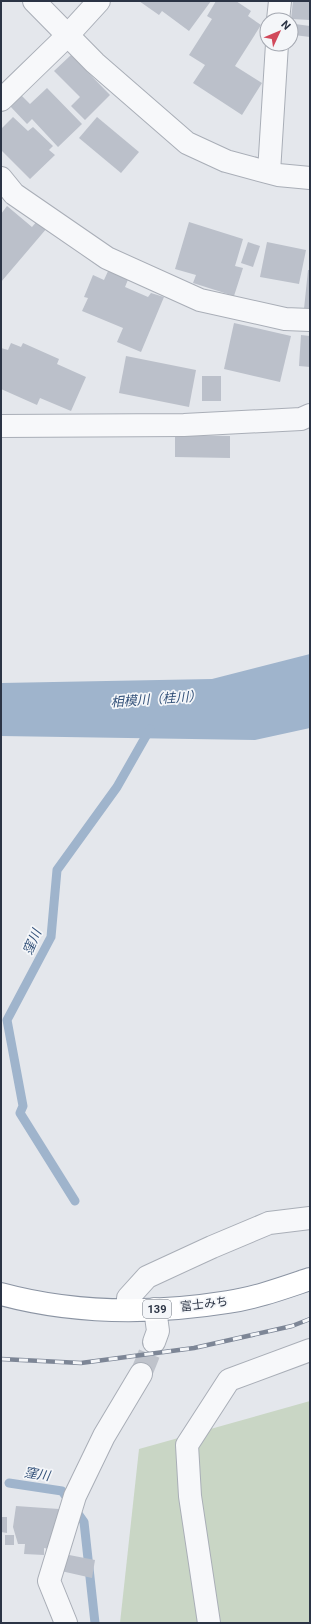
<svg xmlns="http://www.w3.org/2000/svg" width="311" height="1624" font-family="Roboto,'Noto Sans JP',sans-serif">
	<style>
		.green { fill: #c9d6c5 }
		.water { fill: #9fb4cc }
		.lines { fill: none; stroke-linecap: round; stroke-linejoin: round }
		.stream { stroke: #9fb4cc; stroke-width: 9 }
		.building { fill: #bbc0ca }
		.minor-tunnel { stroke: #bfc3cb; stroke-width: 22; stroke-dasharray: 22 11; stroke-linecap: butt }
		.minor-casing { stroke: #a9aeb7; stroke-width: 24 }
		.highway-casing { stroke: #8b94a3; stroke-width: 24 }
		.minor { stroke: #f7f8fa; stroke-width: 22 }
		.highway { stroke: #fff; stroke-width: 22 }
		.rail-casing { stroke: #7d8696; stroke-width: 4.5 }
		.rail { stroke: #f4f6f9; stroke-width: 3; stroke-dasharray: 9; stroke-linecap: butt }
		.labels { text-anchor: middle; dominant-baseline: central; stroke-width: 3.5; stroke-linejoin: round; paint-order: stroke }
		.shield { fill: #f4f6f9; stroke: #676e7b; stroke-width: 1 }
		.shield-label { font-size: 11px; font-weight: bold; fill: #2b3445 }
		.street-label { font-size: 12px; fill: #2b3445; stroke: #f4f6f9 }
		.water-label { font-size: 13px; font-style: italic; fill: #34527a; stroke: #f4f6f9 }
	</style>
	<rect width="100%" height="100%" fill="#e4e7ec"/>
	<polygon class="green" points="310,1401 310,1623 120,1623 139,1449"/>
	<polygon class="water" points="310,654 310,728 255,740 1,736 1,683 212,679"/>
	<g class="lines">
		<g class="stream">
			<polyline points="75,1201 20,1113 23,1106 7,1020 51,937 57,870 117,787 150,729"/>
			<polyline points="9,1483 62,1491 84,1522 95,1623"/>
		</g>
	</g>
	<g class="building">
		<polygon points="139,1 211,1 189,31 162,11 159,15"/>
		<polygon points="216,1 236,1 251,11 248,16 261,25 235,66 262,83 242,115 193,83 205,65 189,55 212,19 207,16"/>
		<polygon points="293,1 310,1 310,20 291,19"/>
		<polygon points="295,24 310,26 310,37 294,35"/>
		<polygon points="71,55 110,95 85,120 71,106 80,97 54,71"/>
		<polygon points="47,88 82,124 58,147 32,119 27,124 10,106 21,95 30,104"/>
		<polygon points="13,117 28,131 33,127 53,146 49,150 55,155 30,179 1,150 1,129"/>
		<polygon points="97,117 139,152 121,173 79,138"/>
		<polygon points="7,206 32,227 38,220 47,228 1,282 1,214"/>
		<polygon points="189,222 243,239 235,266 243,268 234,296 193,283 196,275 175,269"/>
		<polygon points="248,242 260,246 253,267 241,263"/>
		<polygon points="267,242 306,250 299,284 260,277"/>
		<polygon points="109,269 129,277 125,287 148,297 151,293 164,297 141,352 117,342 123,328 82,311 88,298 84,297 93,275 104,280"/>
		<polygon points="308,270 310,270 310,309 304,309"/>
		<polygon points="234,323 291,336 280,382 224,369"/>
		<polygon points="301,335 310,336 310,367 299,366"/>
		<polygon points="11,343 21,347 23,343 59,359 57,364 86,377 71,411 40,398 37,405 1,389 1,348 8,350"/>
		<polygon points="126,356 196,370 189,407 119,393"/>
		<rect x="202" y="376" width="19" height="25"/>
		<polygon points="175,435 230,436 230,458 175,457"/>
		<polygon points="16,1506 59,1509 54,1539 49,1549 44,1548 44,1555 24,1554 25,1544 18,1544 13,1527"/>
		<polygon points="1,1517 7,1517 7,1533 1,1532"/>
		<rect x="5" y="1535" width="9" height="10"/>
		<polygon points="64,1554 95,1560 92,1578 61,1571"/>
	</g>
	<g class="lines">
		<polyline class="minor-tunnel" points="141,1374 154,1342"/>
		<g class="minor-casing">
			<g id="minor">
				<polyline points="34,1 95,63 187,143 226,161 278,175 310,178"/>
				<polyline points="278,20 280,1"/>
				<polyline points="1,100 67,36 99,1"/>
				<polyline points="269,172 277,44"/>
				<polyline points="1,178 14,194 107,258 200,300 285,319 310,320"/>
				<polyline points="1,426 184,425 301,419 310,415"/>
				<polyline points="128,1310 128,1298 147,1277 212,1247 269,1223 310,1218"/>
				<polyline points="154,1342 158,1331 155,1309"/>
				<polyline points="66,1623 49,1581 75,1496 104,1436 141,1374"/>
				<polyline points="209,1623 190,1496 187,1445 229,1380 310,1350"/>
			</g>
		</g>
		<g class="highway-casing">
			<path id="highway" d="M1,1294C75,1314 153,1314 228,1302C256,1298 283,1288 310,1279"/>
		</g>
		<use href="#minor" class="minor"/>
		<use href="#highway" class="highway"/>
		<g class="rail-casing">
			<polyline id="rail" points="1,1359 81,1363 194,1348 292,1326 310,1319"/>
		</g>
		<use href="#rail" class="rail"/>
	</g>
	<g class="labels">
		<rect class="shield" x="143" y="1300" width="28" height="18" rx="3"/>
		<g class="shield-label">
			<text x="157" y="1309">139</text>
		</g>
		<g class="street-label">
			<text transform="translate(204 1304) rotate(-7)">富士みち</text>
		</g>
		<g class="water-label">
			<text transform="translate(156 699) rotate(-4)">相模川（桂川）</text>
			<text transform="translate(32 942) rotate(-67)">窪川</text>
			<text transform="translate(37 1474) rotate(9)">窪川</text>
		</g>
	</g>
	<rect width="311" height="1624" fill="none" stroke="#2b3445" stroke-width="4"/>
	<g transform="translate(279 32) rotate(46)"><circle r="19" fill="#f4f6f9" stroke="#a4a8b1"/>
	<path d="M0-3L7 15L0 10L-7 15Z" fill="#d1495b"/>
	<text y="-6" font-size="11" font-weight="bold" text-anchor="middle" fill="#2b3445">N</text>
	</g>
</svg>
